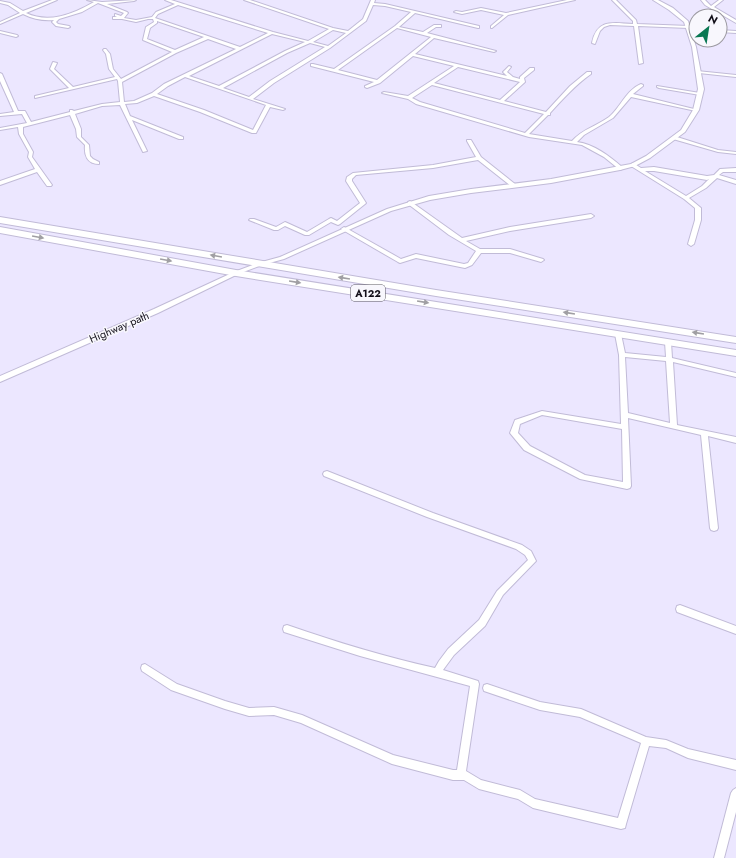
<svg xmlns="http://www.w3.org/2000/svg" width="736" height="858" font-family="Jost,sans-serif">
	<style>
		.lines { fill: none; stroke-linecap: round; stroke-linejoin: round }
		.minor-casing { stroke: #c1bbd7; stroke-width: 2 }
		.tertiary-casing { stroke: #c1bbd7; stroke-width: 2 }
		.trunk-casing { stroke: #c1bbd7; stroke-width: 2 }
		.minor { fill: #fff; fill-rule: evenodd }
		.tertiary { fill: #fff; fill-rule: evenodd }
		.trunk { fill: #fff; fill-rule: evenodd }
		.oneway { fill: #a09fa3 }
		.labels { text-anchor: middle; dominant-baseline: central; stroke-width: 3; stroke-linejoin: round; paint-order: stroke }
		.shield { fill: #f8f7fd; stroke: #56545d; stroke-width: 1 }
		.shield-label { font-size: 10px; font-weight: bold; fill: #110e18 }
		.street-label { font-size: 11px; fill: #110e18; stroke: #f8f7fd }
	</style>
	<rect width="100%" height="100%" fill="#ece7ff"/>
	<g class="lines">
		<g class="minor-casing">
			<g id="minor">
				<path d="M52,0H57L26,13C49,24 73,14 94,2L87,0L102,2L136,0L134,1L107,4L127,12L128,13L124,18L136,20L152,17L156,12L175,4L165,0H171L273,32L308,41L329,29L244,0H250L333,28L348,31L363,19L371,0H375L374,3L385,4L479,26V28H478L415,13L399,27L423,32L434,25H441V27H436L427,33L496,51L494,52L434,38L415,54L507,76L503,72L509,66L511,67L507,72L513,77L520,79V77L530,68H534V70L524,78L525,82L504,101L546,112L570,86L587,72H591V74C575,85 563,99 550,113V115H548L529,134L572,141C582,129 597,126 609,117C621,107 626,90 641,84L643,85V86L633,94L698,110L696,111L631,97L613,118L584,135L577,142C594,144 609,156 622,167V169L620,170L604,157L582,145L529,137L416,104L408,99L382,93L384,92L408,96L454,66L413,56L380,83L367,88L365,87V86L374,82L311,66V64H313L334,69L395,26L411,12L385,6L373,5L366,21L330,48L274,83L253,99L285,109L283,110L270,107L256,133H252L200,112L154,96L137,103L125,104L130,116L183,137V139H179L132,120L147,151L143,152L120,105L102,106L75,114L81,129V137L89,145L90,156L93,159L99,162V164C87,164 84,155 85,145L77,137L76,129L70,115L23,127V134L33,152L32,157L52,185L51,186H47L37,172L0,185V181L35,169L28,157L29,152L19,134L18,127L0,130V128L27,123L22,114L0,116V114L14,112L0,81V73L2,74L18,111H25L31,122L70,112V110H72L74,111L102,104L120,102L118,81L117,79L35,98V96L69,88L50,69L53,62L57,63L54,69L73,87L115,77L109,69L106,54L103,50L104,49H106L110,54L113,69L121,79L172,52L143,40L146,27L154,22L153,19H148L136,22L122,19H113V17H117L115,16V14L121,16L124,13L98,3L82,12L59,19L56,22L58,24L69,26L70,27L68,28L56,26L52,22L54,20C43,21 33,19 23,14L0,24V22L20,13L8,5L0,3V1L10,3L23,11ZM178,5L268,33L240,47L155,18L158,14ZM157,21L204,37L175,50L147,39L150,28L157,23ZM397,28L431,37L377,80L338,70ZM333,30L346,33L328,46L313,42ZM272,34L305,42L285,51L219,86L189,76ZM208,39L236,49L164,84L152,93L134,101L124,102L122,82L176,53ZM310,43L325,47L270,81L249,97L223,88L287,53ZM458,67L520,82L500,100L434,83ZM185,77L266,105L253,130L204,110L157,94L168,86ZM432,85L544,114L525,133L420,102L412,98Z"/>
				<polygon points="567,0 575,0 508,15 492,28 491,28 491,26 504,15 481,10 462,14 454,12 456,11 462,12 481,8 506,13"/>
				<path d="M612,0H616L636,20L637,24L689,26L691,27L689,28L638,26L643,63L639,64L634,26L610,25L604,27L600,31L595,44L592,43C597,18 613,23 633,24V21Z"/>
				<polygon points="701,0 705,0 711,6 719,0 723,0 714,7 736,20 736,23 705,5"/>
				<rect x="689" y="29" width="7" height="2"/>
				<polygon points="720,30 736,31 736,33 720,32"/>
				<polygon points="0,31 17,35 18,36 16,37 0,33"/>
				<polygon points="697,71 736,75 736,77 699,73 697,72"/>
				<polygon points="657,86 700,93 702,94 700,95 659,88 657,87"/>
				<polygon points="673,137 677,137 718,150 736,152 736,154 718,152 673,139"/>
				<polygon points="467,140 471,140 481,157 515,184 515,186 511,186 478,160 433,168 356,175 352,179 352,181 366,203 365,204 340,224 338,225 331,222 309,235 305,235 285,226 278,230 274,230 249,220 250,219 254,219 276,227 285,222 307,232 329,219 331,218 337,221 360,203 346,181 347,177 353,173 433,165 476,157 467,141"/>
				<path d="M633,163L641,168L654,167L707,176L714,175L720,169L736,168V172H723L719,175L736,180V184L717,178L706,188L689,198L701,208V220L694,244L691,246L688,244L695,220V208L684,199L631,166L630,165ZM645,171H654L707,180L709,179L702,186L686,196Z"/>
				<polygon points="410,201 462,238 510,227 591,214 594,216 591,218 510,231 466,241 480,249 510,249 543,259 544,260 541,262 510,253 481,253 472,265 465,268 416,258 400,263 398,262 341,229 344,227 346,228 401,259 416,254 464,264 468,263 476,251 449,235 408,204 408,202"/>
				<path d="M618,332L621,334L625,353L666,357L665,342L668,340L671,342L672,358L736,373V377L673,362L677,425L736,437V443L708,436L718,528L717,530L714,531L711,530L710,528L701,435L628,418L631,486L630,488L627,489L580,479L524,450L510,433L515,420L542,411L621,424L619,355L615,334ZM625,357L666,361L670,423L628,413ZM542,415L622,429L623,482L585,475L530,446L518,433L520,424Z"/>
				<path d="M327,471L433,513L522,545L531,551L536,561L503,595L485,626L454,655L443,670L478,681L479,684L466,771L481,780L520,790L535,799L618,818L641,743L580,717L540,710L484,691L483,688L484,685L487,684L540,702L581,709L646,737L666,740L688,749L736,760V770L688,758L666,748L649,746L626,824L625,828L621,829L533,808L518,799L479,789L464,780H453L392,764L301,723L274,715L249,716L225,709L171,690L142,671L141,668L142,665L145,664L177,684L225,701L249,708L274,707L302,715L393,755L453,770H457L470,686L360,656L284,632L283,629L284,626L287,625C336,642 385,657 435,668L439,661L448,649L479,620L497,591L528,560L525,555L516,549L427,517L324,476L323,474L324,472Z"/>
				<polygon points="680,605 736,626 736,634 677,612 676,609 677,606"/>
				<polygon points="736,788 736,812 724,858 714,858 731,793 733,790"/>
			</g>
		</g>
		<g class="tertiary-casing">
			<polygon id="tertiary" points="653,0 658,0 673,8 688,21 696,47 704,89 699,110 685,132 650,158 635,166 620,170 551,183 471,193 430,200 391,211 284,259 262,265 238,274 158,313 0,382 0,376 154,309 234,272 258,263 280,257 387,209 429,196 471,189 551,179 620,166 631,164 646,156 681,130 693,110 698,89 692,47 684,22 669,10"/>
		</g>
		<g class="trunk-casing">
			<g id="trunk">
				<polygon points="0,217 436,290 736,337 736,343 436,296 0,223"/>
				<polygon points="0,227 236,270 736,350 736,356 236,276 0,233"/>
			</g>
		</g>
		<use href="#minor" class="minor"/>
		<use href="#tertiary" class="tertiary"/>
		<use href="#trunk" class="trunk"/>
	</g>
	<defs><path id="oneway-solid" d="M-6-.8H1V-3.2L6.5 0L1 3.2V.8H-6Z"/></defs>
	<g class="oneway">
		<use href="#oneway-solid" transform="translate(38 237) rotate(10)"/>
		<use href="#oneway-solid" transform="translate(216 256) rotate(-170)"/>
		<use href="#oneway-solid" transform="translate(166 260) rotate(10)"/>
		<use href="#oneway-solid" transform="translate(344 278) rotate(-171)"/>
		<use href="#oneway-solid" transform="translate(295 282) rotate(9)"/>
		<use href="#oneway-solid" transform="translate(423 302) rotate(9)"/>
		<use href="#oneway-solid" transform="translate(569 313) rotate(-171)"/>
		<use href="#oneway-solid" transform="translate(698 333) rotate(-171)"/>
	</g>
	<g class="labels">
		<rect class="shield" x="351" y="285" width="34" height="16" rx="3"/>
		<g class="shield-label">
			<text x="368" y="293">A122</text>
		</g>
		<g class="street-label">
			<text transform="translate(119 327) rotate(-23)">Highway path</text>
		</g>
	</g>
	<g transform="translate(708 28) rotate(30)"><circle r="19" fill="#f8f7fd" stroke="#9c9aa1"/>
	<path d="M0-3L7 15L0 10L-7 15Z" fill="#0a7853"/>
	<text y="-6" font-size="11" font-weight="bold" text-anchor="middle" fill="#110e18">N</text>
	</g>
</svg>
